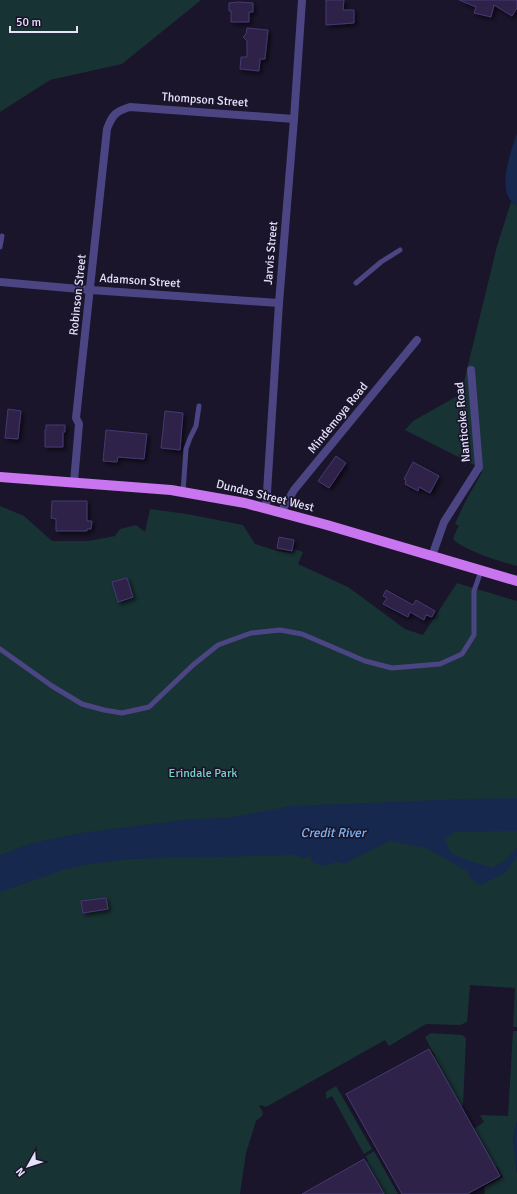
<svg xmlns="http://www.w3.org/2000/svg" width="517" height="1194" font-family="Signika,sans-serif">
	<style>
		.green { fill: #183334 }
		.water { fill: #16284d }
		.building { fill: #2d2349; stroke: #473872; filter: url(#shadow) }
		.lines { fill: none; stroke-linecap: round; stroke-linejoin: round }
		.service { stroke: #4b4584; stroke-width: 5 }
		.minor { stroke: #4b4584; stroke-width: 8 }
		.primary { stroke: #c975ef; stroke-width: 10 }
		.labels { text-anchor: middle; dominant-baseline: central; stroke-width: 3.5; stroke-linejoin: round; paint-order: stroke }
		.street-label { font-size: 12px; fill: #e6e1fc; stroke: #1a152a }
		.park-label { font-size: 12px; fill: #74d5c2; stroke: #1a152a }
		.water-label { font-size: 13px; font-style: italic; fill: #7bb3f0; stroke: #1a152a }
	</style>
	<defs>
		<filter id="shadow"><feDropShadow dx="2.5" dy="2.5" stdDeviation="2" flood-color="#0009"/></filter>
	</defs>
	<rect width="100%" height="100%" fill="#1a152a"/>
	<g class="green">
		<polygon points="0,0 201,0 122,64 50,80 0,112"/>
		<path d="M511,202L517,206V566C501,562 463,550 453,539L457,529L459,526L455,524L464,504L482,472L476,466L405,430L413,421L461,394L497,246Z"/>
		<polygon points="0,506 24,516 52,541 88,541 115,536 120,529 136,525 145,532 150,509 187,514 243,525 255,544 277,551 292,553 295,549 303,552 298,564 348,587 405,629 423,635 457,583 517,601 517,1027 513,1027 515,988 470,985 467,1022 460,1025 426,1024 389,1046 385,1040 266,1107 261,1105 259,1106 263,1112 262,1116 256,1121 246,1153 240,1194 0,1194"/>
		<polygon points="513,1031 517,1031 517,1122 513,1139 517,1173 517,1194 483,1194 485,1193 484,1187 503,1177 497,1167 495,1168 473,1129 484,1122 480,1115 508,1116"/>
		<polygon points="431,1033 462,1035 466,1038 463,1105 461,1106 434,1057 435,1056 425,1037"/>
		<polygon points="336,1086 372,1149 364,1154 332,1096 326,1099 326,1092"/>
		<polygon points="374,1151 398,1194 384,1194 366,1162 368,1161 366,1156"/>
	</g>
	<g class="water">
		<path d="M517,133V206C494,193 511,152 517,133Z"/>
		<polygon points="517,798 517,831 454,832 444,840 452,854 467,860 492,868 507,859 517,847 517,857 505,873 480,885 470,878 467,871 426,848 390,841 349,861 345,864 337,862 322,866 312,862 311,855 305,858 294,855 130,859 90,864 66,869 0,892 0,855 33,843 81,833 192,819 227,818 292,806 465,799"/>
		<polygon points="517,1122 517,1173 513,1139"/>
	</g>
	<g class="building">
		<polygon points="326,0 344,0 343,10 354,10 354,23 326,25"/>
		<polygon points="459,0 517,0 517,8 512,16 494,5 491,17 474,13 476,7"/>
		<polygon points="239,2 253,3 253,12 249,12 249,22 231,22 231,11 229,11 229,3"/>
		<polygon points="247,28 268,30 265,59 260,59 259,71 240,69 241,57 247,57 247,41 243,37 246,34"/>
		<polygon points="8,409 21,411 18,439 5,438"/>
		<polygon points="165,411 183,413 180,450 161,448"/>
		<polygon points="46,425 65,425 65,432 63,432 63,447 45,447 45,430 46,430"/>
		<polygon points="106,430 147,434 144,459 118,457 117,462 103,461"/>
		<polygon points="336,456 346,463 329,488 318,481"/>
		<polygon points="413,462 439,476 430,493 419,487 418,491 405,484 406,480 404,479"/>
		<polygon points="52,501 87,501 87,521 92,521 91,529 87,529 87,531 56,531 56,519 51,518"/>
		<polygon points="279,537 294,540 292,551 277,548"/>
		<polygon points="127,578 133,597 118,602 112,582"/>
		<polygon points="386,590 413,605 416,600 435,611 432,617 426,615 424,620 410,612 408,617 383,604 387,598 383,596"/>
		<polygon points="106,898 108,909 83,913 81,901"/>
		<polygon points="429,1049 500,1176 467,1194 402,1194 346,1094"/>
		<polygon points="364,1159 384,1194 302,1194 357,1163"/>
	</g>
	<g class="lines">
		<g class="service">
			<polyline points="0,247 2,236"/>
			<polyline points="356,283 381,262 400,250"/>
			<polyline points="183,492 186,449 190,438 196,426 199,406"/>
			<polyline points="0,649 52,686 82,704 104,710 122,713 149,707 193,665 218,645 251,633 280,630 302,634 365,661 392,668 440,664 462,654 474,635 474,591 481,571"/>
		</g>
		<g class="minor">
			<polyline points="0,282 91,290 279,303"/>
			<path d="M74,482L79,424L76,418L107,129C112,115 116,111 130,107L294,119"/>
			<polyline points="266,508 279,303 294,119 302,0"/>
			<polyline points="281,512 294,490 417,340"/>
			<polyline points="432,556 444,522 479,467 471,370"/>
		</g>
		<polyline class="primary" points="0,477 171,490 245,503 327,525 517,581"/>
	</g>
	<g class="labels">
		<g class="street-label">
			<text transform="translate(205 100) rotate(4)">Thompson Street</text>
			<text transform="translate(271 253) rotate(-85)">Jarvis Street</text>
			<text transform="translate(140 281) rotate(4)">Adamson Street</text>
			<text transform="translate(78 295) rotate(-84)">Robinson Street</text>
			<text transform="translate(338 418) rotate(-51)">Mindemoya Road</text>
			<text transform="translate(463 422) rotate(-95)">Nanticoke Road</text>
			<text transform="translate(265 496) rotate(14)">Dundas Street West</text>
		</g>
		<g class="park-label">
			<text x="203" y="773">Erindale Park</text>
		</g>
		<g class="water-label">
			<text x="333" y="833">Credit River</text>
		</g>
	</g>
	<g transform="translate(28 1166) rotate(231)" stroke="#1a152a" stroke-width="3" paint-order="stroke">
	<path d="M0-3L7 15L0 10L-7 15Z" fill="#e6e1fc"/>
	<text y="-6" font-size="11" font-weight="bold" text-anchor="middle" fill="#e6e1fc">N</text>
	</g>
	<path d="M10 26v6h67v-6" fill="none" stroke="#e6e1fc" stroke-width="2"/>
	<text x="16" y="26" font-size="12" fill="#e6e1fc" stroke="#1a152a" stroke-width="3" paint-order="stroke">50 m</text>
</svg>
